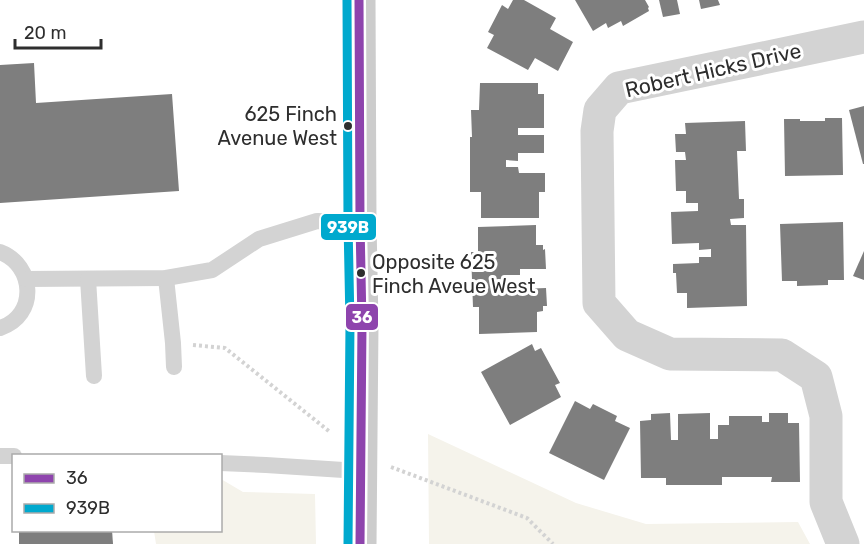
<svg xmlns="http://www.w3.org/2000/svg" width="864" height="544" font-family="Rubik,sans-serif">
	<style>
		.green { fill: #f5f3eb }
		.building { fill: #7e7e7e }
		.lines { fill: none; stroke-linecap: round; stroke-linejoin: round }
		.path { stroke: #d3d3d3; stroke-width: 4; stroke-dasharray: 3 3; stroke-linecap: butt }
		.service { stroke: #d3d3d3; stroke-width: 16 }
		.minor { stroke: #d3d3d3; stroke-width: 33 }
		.secondary { stroke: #ccc; stroke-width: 33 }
		.bus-1-casing { stroke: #fff; stroke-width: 14 }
		.bus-2-casing { stroke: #fff; stroke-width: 14 }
		.bus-1 { stroke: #8e44ad; stroke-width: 9 }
		.bus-2 { stroke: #00a9ce; stroke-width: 9 }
		.bus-dot { fill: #2e2e2e; stroke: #fff; stroke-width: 2 }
		.labels { text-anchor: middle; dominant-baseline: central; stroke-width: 6; stroke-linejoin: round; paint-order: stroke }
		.bus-label { font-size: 20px; fill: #2e2e2e; stroke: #fff; text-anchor: end }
		.street-label { font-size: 21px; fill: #2e2e2e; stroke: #fff }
		.line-badge { stroke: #fff; stroke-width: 2 }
		.badge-label { font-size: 16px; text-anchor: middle; font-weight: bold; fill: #fff }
	</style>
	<rect width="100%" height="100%" fill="#fff"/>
	<g class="green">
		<polygon points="428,434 576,503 646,524 798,522 810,544 429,544"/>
		<polygon points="221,479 243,492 315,494 316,544 156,544 154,531 220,530"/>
	</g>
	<g class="building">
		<polygon points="513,0 524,0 556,18 550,29 573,42 558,71 535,58 528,70 487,48 494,35 488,32 502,5 508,9"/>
		<polygon points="575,0 645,0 649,7 648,8 649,11 623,26 621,21 608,28 606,23 593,31"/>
		<polygon points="659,0 677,0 680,14 663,17"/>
		<polygon points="699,0 718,0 720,5 701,9"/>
		<polygon points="34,63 36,103 172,94 179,191 0,203 0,65"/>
		<polygon points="480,83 538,83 538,94 544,94 544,128 518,128 518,135 544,135 544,153 518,153 518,161 506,160 506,167 518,167 519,173 545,173 545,192 539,192 539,218 481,218 481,192 470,192 470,137 472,137 471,110 479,110"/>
		<polygon points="864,106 864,164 863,164 849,110"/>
		<polygon points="825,118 842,118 843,175 785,176 784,119 800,119 800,121 825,121"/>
		<polygon points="745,121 746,151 737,151 739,199 744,199 744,218 730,219 731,225 746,225 747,306 687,308 687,293 677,293 676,273 673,273 673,264 699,263 699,257 711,257 711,249 699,250 699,243 672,244 671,212 698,211 698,203 686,203 686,191 676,191 675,160 686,160 685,152 676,152 675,134 686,134 685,123"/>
		<polygon points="843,222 844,280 828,280 828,285 797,286 797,281 782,281 780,224"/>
		<polygon points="536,225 536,245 543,245 543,250 545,249 546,269 520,269 520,275 506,275 506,283 520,283 520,289 546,288 547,306 543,306 543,311 537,312 537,332 479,334 479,307 473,307 471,252 478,252 478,227"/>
		<polygon points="864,251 864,280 853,276"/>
		<polygon points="532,344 535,351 541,348 560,383 555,385 561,397 510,425 481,372"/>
		<polygon points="575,401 590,409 593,404 617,416 615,421 630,428 604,480 549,453"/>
		<polygon points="670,413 671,440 678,440 678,414 710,413 710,439 718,439 718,425 729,425 729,416 762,416 762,422 769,422 769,413 788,413 788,423 799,423 800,482 771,482 772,477 722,477 722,485 666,485 666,478 641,478 640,421 651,420 651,414"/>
		<polygon points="19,530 112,530 113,544 19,544"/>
	</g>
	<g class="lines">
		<g class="path">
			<polyline points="193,345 225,348 330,432"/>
			<polyline points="391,467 527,518 553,544"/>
		</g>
		<g class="service">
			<path d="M0,252C35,265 38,316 0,328"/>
			<polyline points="166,278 173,343 174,367"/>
			<polyline points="26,279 166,278 212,270 259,239 317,221 360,222"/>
			<polyline points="88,279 94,376"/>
			<polyline points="0,456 14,456"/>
			<polyline points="220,463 266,465 359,471"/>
		</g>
		<polyline class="minor" points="843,544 826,502 826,416 816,377 782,355 670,354 627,335 599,303 597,131 600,110 619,88 864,37"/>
		<polyline class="secondary" points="359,0 360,222 362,324 360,544"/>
		<g class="bus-1-casing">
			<polyline id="bus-1" points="359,0 360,222 362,324 360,544"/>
		</g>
		<g class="bus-2-casing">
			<polyline id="bus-2" points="347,0 348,222 350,324 348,544"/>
		</g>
		<use href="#bus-1" class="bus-1"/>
		<use href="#bus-2" class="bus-2"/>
	</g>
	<g class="bus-dot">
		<circle cx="348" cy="126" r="5"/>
		<circle cx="361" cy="273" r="5"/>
	</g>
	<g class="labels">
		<g class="bus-label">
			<text x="337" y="114">625 Finch<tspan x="337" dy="24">Avenue West</tspan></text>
			<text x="372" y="262" text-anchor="start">Opposite 625<tspan x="372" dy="24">Finch Aveue West</tspan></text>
		</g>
		<g class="street-label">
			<text transform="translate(713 70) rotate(-13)">Robert Hicks Drive</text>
		</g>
	</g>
	<g class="line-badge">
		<rect x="320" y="213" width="57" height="28" rx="6" fill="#00a9ce"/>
		<rect x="345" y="303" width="34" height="28" rx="6" fill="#8e44ad"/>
	</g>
	<g class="badge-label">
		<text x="348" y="233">939B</text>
		<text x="362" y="323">36</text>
	</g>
	<rect x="12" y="454" width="210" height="78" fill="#ffffff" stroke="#ababab" stroke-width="1.5"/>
	<rect x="24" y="474" width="30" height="9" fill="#8e44ad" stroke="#ababab" stroke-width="1.5"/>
	<text x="66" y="484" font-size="18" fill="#2e2e2e">36</text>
	<rect x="24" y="504" width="30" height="9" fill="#00a9ce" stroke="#ababab" stroke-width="1.5"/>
	<text x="66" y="514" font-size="18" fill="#2e2e2e">939B</text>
	<path d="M15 39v9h86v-9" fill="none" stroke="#2e2e2e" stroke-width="3"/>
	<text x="24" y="39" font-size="18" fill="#2e2e2e" stroke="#ffffff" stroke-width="4.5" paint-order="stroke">20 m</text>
</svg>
